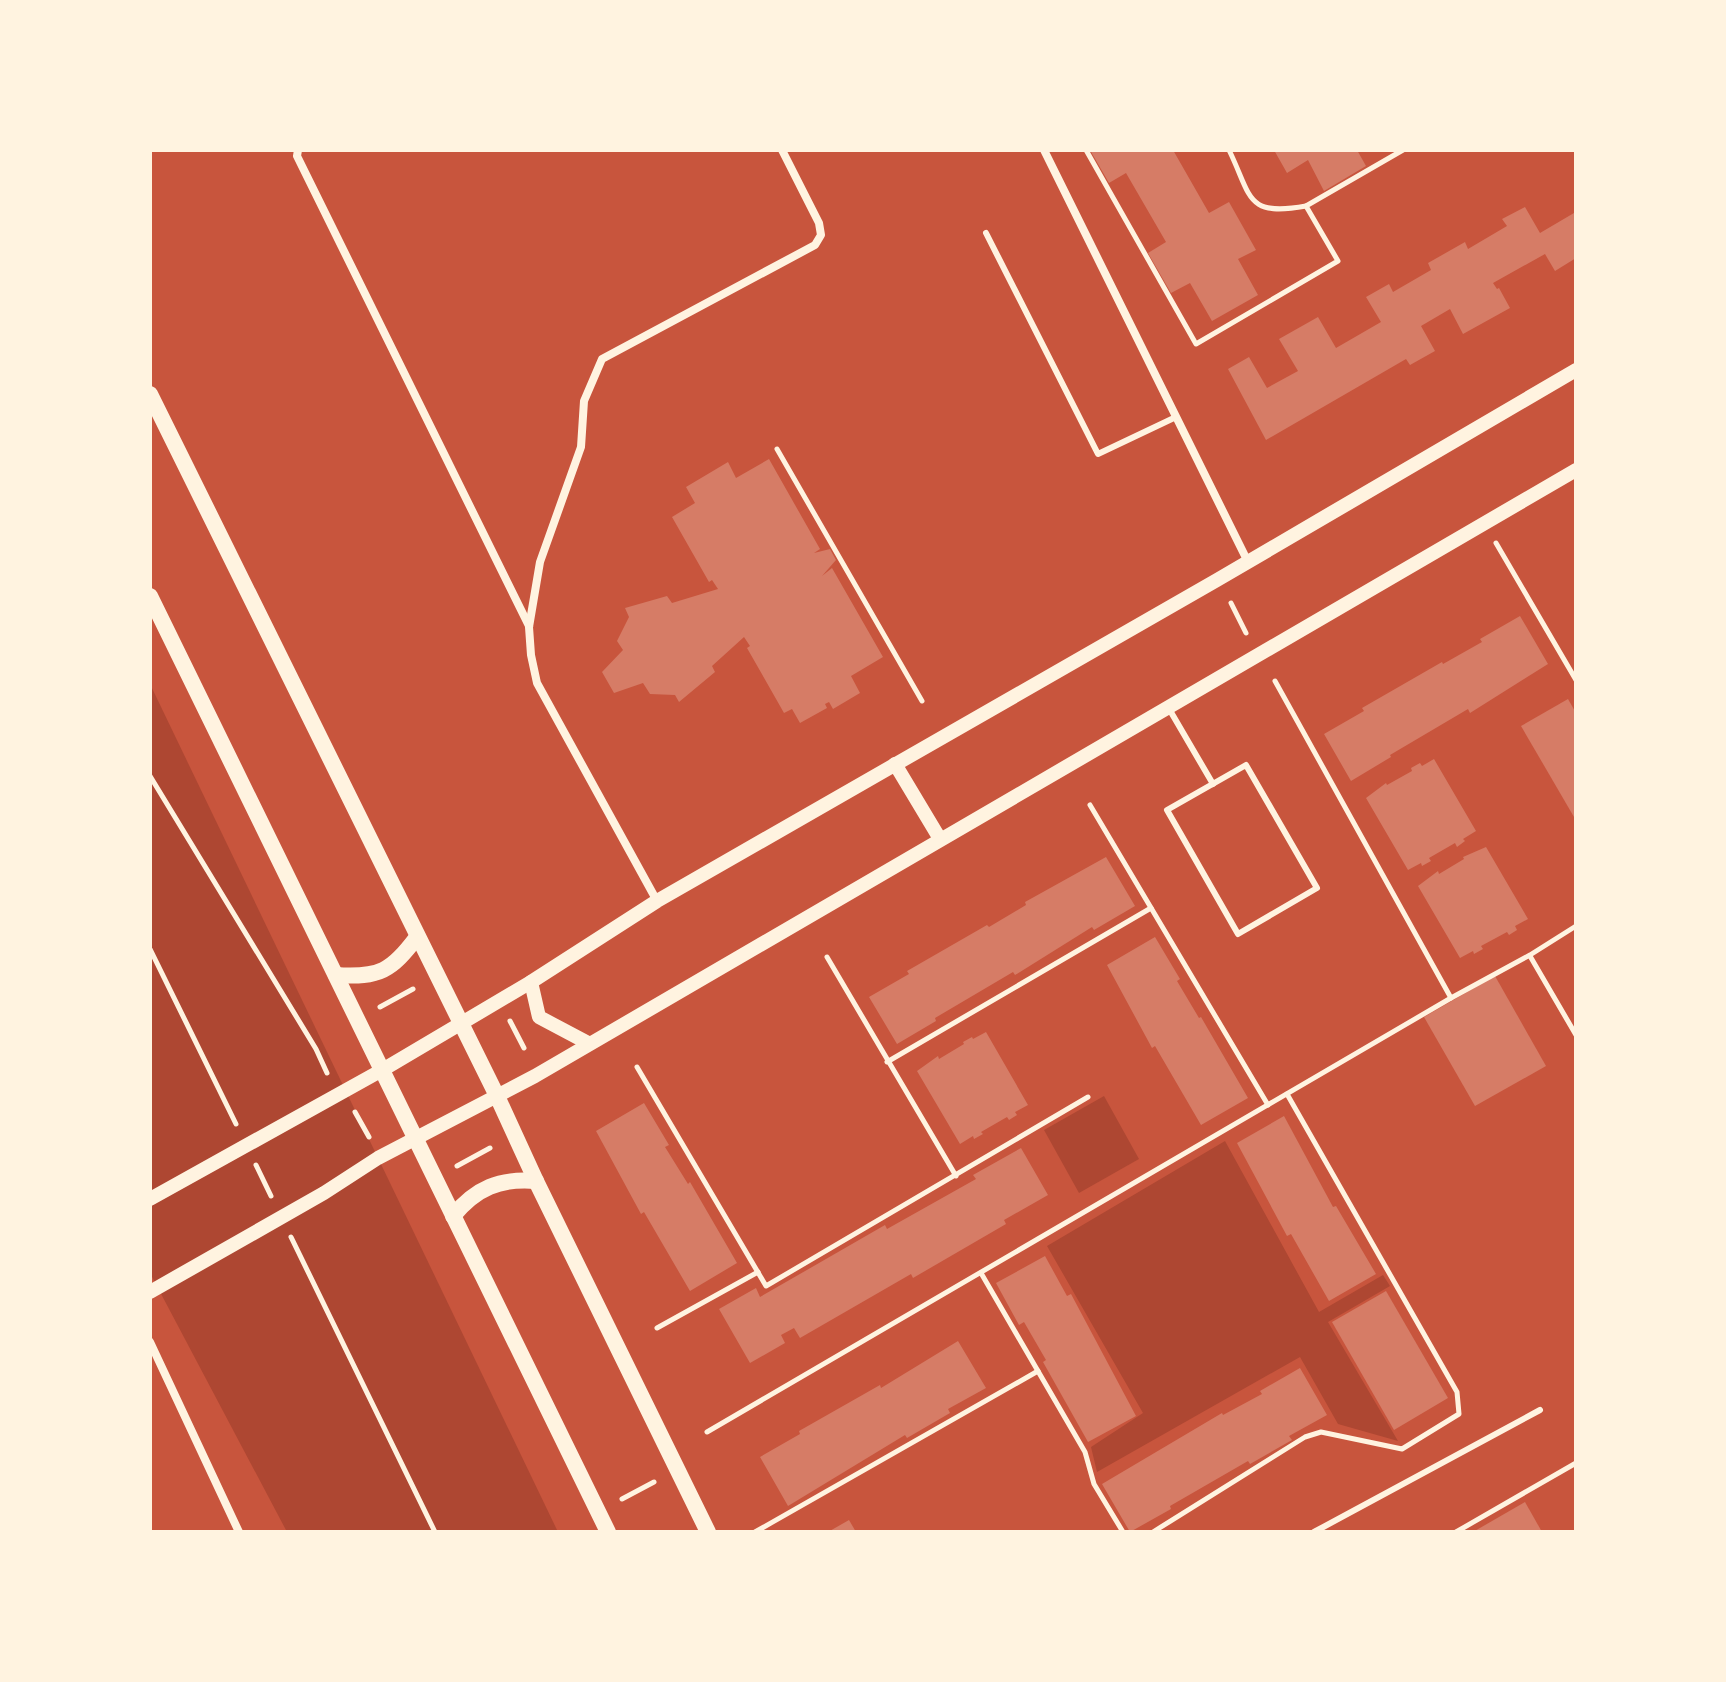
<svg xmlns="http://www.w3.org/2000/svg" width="1726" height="1682" font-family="'IBM Plex Sans',sans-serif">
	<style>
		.green { fill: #ae4732 }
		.building { fill: #d67c66 }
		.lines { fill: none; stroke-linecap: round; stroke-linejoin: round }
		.path { stroke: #fff3e0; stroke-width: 5 }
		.service { stroke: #fff3e0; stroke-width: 6 }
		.minor { stroke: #fff3e0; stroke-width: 8 }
		.tertiary { stroke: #fff3e0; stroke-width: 14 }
		.secondary { stroke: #fff3e0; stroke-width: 16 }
	</style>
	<rect width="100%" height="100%" fill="#c8553d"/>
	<g class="green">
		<polygon points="150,684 558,1532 287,1532 150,1273"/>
		<polygon points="1104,1096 1139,1159 1079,1193 1044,1130"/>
		<polygon points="1225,1141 1319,1312 1383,1275 1390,1286 1328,1322 1398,1441 1338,1424 1300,1357 1097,1472 1091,1447 1143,1413 1047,1246"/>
	</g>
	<g class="building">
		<polygon points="1090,150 1173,150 1209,213 1229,202 1256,250 1238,259 1258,295 1212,321 1190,283 1171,293 1148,253 1166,242 1126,173 1109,183"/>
		<polygon points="1274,150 1357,150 1366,166 1324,191 1308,160 1287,173"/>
		<polygon points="1525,207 1540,233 1574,213 1576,218 1576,258 1555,271 1545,254 1493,283 1497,289 1499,288 1510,308 1463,334 1450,309 1421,326 1435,351 1410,365 1406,359 1266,440 1228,369 1249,357 1267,388 1298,371 1279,339 1318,317 1336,348 1381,322 1366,297 1389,284 1393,292 1431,270 1428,263 1465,242 1468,249 1507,226 1502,219"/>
		<polygon points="769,459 820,549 814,553 830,549 836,560 822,576 832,568 883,657 851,676 860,693 833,709 829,702 825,704 827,708 800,723 792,709 784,713 747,648 750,646 744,637 712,666 715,672 679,702 675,695 650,694 643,683 614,693 602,672 623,650 617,641 629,617 625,608 667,596 672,603 718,589 712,580 709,582 672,517 695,503 686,487 728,462 736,478"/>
		<polygon points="1520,616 1548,664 1470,713 1468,709 1390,755 1391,757 1351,781 1324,734 1364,711 1362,708 1442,662 1443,664 1482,642 1480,639"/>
		<polygon points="1568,699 1576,713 1576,816 1574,817 1521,726"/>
		<polygon points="1434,759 1476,831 1463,839 1465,841 1457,847 1455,843 1429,858 1431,861 1422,866 1421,863 1408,870 1366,798 1386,783 1387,785 1412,771 1411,768 1420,763 1422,766"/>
		<polygon points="1486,847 1528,919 1515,926 1517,930 1509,935 1507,932 1481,946 1483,949 1474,954 1473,951 1460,958 1418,886 1438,871 1439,874 1464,859 1463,857"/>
		<polygon points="1106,857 1135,906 1094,930 1092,927 1015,975 1013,972 935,1018 936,1021 897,1044 869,997 909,974 907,971 987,925 989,927 1026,905 1025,902"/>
		<polygon points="1155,937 1180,979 1177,981 1199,1018 1201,1017 1248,1098 1201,1125 1155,1046 1152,1048 1107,965"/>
		<polygon points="1495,976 1546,1066 1475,1106 1424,1017"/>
		<polygon points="986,1032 1028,1105 1015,1112 1017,1115 1009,1120 1007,1117 981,1132 983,1134 974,1139 973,1136 960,1144 917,1071 938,1056 939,1059 964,1044 963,1042 972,1037 973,1039"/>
		<polygon points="644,1103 669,1145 665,1147 688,1184 690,1182 737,1263 690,1291 644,1212 641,1214 596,1131"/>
		<polygon points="1284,1116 1333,1207 1336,1206 1376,1274 1329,1301 1291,1234 1287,1236 1237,1143"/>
		<polygon points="1021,1148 1048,1195 1004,1220 1006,1224 913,1278 911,1274 800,1338 794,1328 781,1335 785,1343 750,1363 719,1309 756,1288 760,1297 885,1225 887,1229 976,1179 973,1175"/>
		<polygon points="1045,1256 1067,1296 1071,1294 1136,1416 1088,1442 1043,1362 1046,1360 1024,1322 1019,1325 996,1283"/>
		<polygon points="1386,1291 1448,1398 1394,1430 1332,1322"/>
		<polygon points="958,1341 986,1388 948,1409 950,1413 907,1438 905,1435 788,1506 760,1457 800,1434 799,1431 880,1385 881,1388"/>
		<polygon points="1300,1368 1327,1415 1289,1436 1292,1440 1250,1464 1248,1461 1170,1506 1171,1509 1130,1532 1102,1484 1222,1413 1223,1415 1262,1394 1260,1391"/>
		<polygon points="1525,1502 1542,1532 1473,1532"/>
		<polygon points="849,1520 856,1532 828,1532"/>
	</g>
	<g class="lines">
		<g class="path">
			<polyline points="1086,150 1196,344 1338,261 1306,206 1403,150"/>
			<path d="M1229,150C1252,197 1245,217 1306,206"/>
			<polyline points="777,449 922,701"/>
			<polyline points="1496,543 1576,680"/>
			<polyline points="1231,603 1246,633"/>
			<polyline points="1275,681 1451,998"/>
			<polyline points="150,776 316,1049 327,1073"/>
			<polyline points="1090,805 1268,1105"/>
			<polyline points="150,949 236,1124"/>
			<polyline points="1530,956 1576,1035"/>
			<polyline points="827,957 956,1176"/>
			<polyline points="380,1007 413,989"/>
			<polyline points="510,1021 524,1048"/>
			<polyline points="887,1062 1151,908"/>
			<polyline points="637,1067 766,1286 1088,1097"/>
			<polyline points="355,1112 369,1137"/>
			<polyline points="256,1165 271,1196"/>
			<polyline points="457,1166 490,1148"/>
			<polyline points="291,1237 435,1532"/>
			<polyline points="981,1273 1085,1452 1094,1484 1123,1532"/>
			<polyline points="657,1328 758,1272"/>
			<polyline points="707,1432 1451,998 1530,955 1576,926"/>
			<polyline points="622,1499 654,1482"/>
			<polyline points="755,1532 1038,1371"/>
			<polyline points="1153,1532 1305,1437 1321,1432 1402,1449 1459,1414 1457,1392 1287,1094"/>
			<polyline points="1456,1532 1576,1463"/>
		</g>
		<g class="service">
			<polyline points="986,233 1098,454 1176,417"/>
			<polyline points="1168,707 1213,784"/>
			<polygon points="1246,765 1317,888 1238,934 1167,810"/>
			<polyline points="1314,1532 1540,1410"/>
		</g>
		<g class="minor">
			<polyline points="298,150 297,156 529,626"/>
			<polyline points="1044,150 1248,562"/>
			<polyline points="657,901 537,683 531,655 529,627 540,562 581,447 584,401 602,359 815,245 821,235 819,223 782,150"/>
			<polyline points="150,1342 239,1532"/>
		</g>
		<g class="tertiary">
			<polyline points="895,764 940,839"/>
			<polyline points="531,982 539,1017 588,1043"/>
			<polyline points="150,1199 384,1069 531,982 657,901 1217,580 1576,370"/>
			<polyline points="150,1292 324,1193 378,1158 535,1076 1576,470"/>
		</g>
		<g class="secondary">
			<polyline points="150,394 497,1096 536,1181 708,1532"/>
			<polyline points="150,596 608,1532"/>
			<path d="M336,975C380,978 391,971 417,937"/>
			<path d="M453,1216C476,1188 500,1178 536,1181"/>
		</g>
	</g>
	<rect width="1726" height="1682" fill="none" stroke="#fff3e0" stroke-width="304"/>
</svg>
